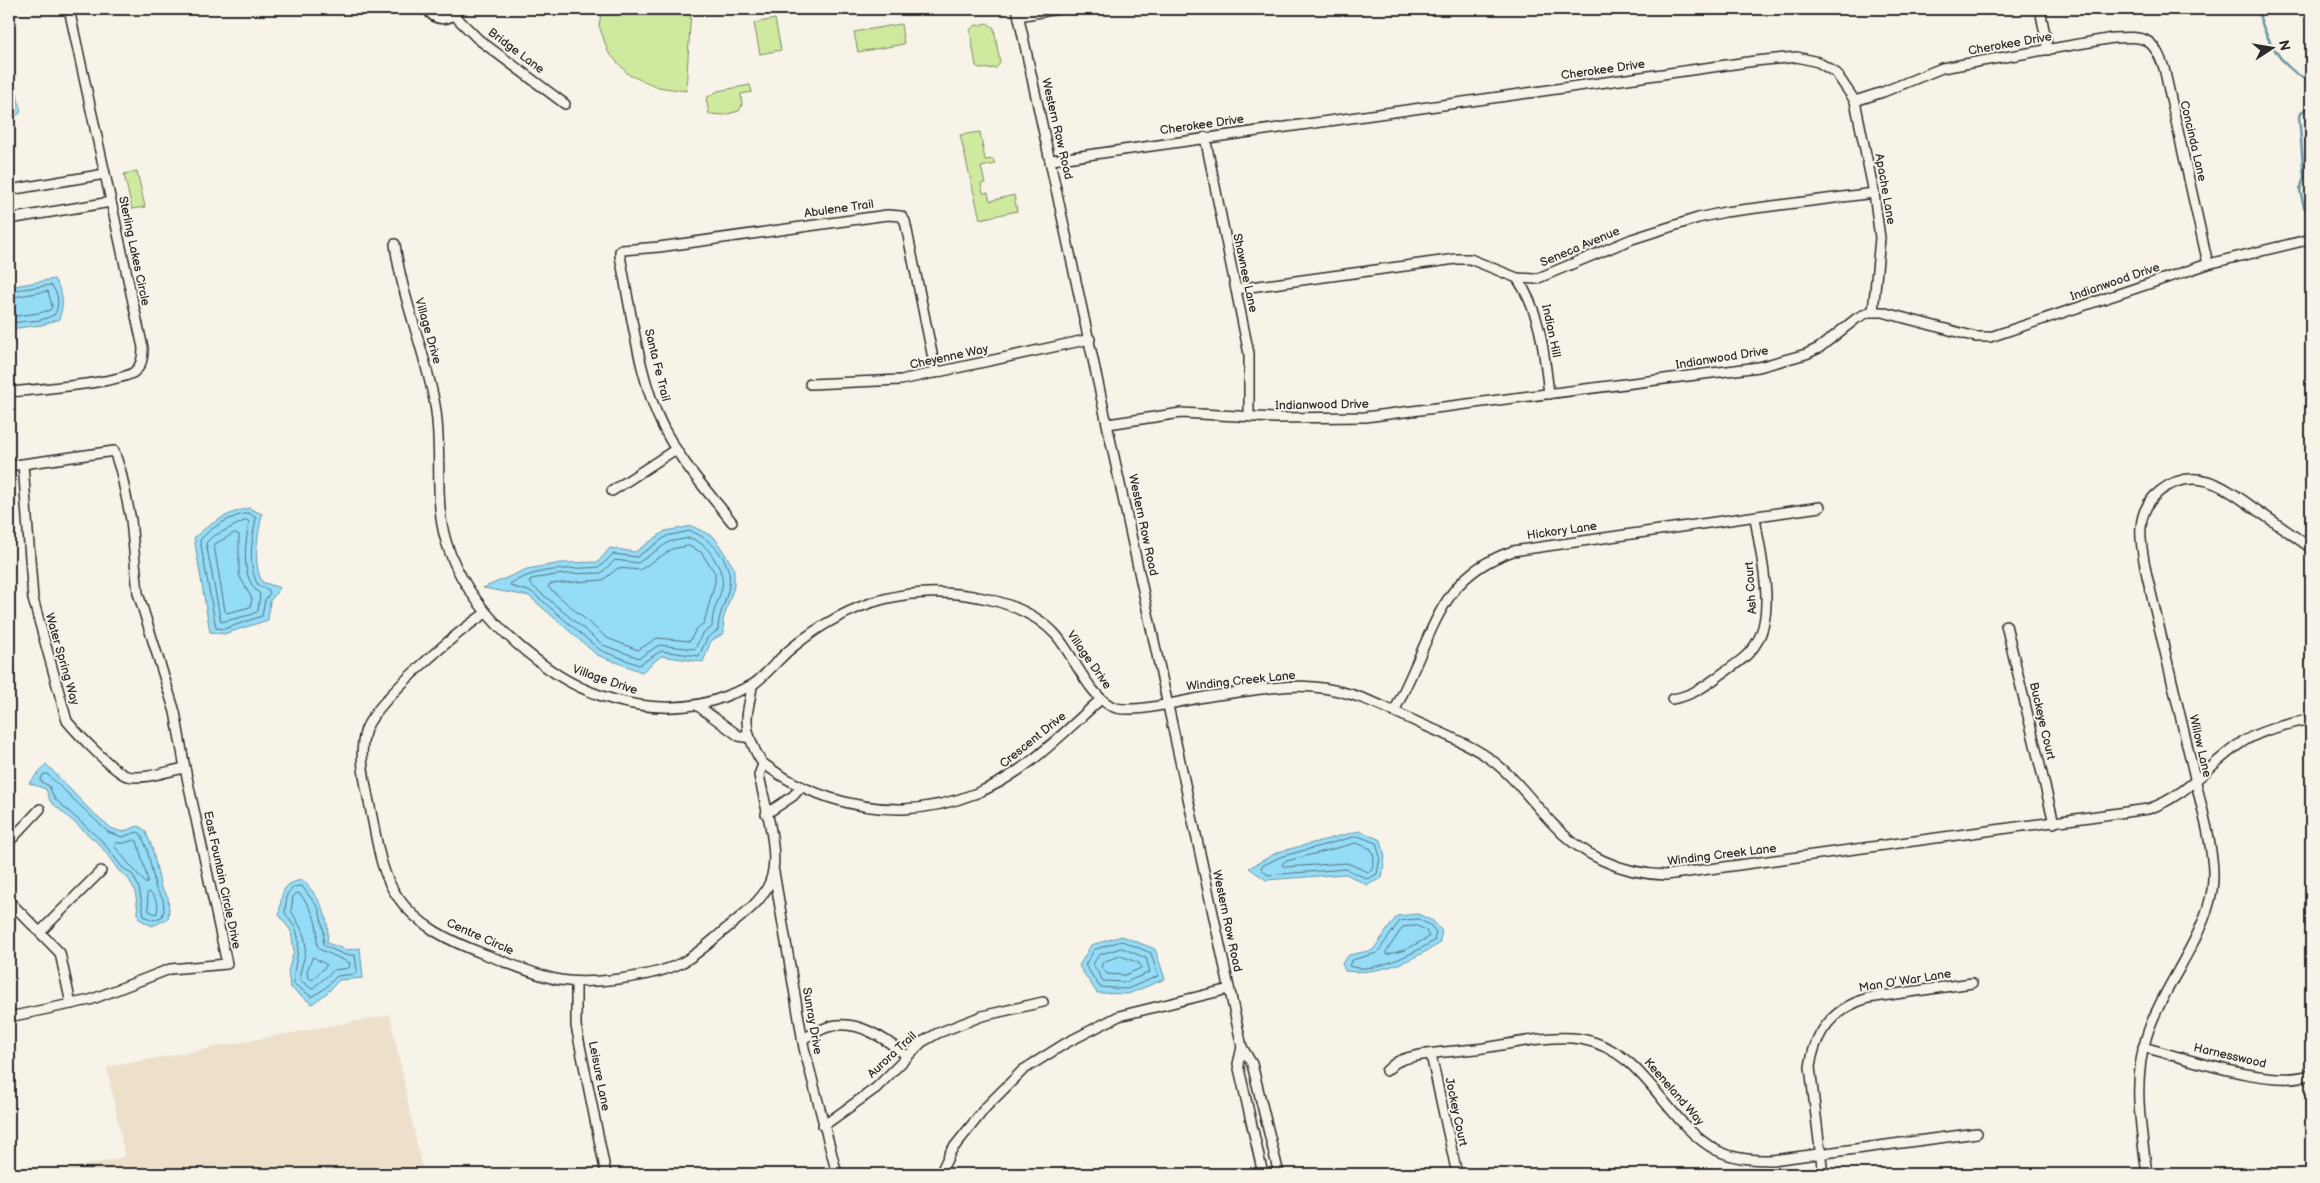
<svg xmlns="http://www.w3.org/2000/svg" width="2320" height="1183" font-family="'Balsamiq Sans',sans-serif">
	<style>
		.built { fill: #ece0cb }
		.green { fill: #cfe99f; stroke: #7d8a65 }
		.water { fill: #95dcf7; stroke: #6b95a5 }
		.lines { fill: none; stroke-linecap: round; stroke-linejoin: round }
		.shore { stroke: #55727d; stroke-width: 1 }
		.stream { stroke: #6b95a5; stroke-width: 2.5 }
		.minor-casing { stroke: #2b2b2b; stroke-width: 12 }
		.minor { stroke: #f7f3e8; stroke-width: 9 }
		.labels { text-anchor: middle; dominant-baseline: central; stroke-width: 4; stroke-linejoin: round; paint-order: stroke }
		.street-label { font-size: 12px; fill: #2b2b2b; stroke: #f7f3e8 }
	</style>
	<rect width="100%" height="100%" fill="#f7f3e8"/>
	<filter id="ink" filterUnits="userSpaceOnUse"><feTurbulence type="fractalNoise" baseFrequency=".02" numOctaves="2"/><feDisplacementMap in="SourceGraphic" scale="10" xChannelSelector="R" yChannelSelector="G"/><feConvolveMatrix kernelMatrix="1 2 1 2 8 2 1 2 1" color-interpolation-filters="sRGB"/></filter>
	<g filter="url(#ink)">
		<polygon class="built" points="390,1015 423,1174 45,1174 125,1157 107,1067"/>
		<g class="green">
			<polygon points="602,9 691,9 686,91 658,87 629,75 608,52 599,25"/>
			<polygon points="775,19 781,50 760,54 754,23"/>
			<polygon points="987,23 994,28 1000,63 996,68 982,69 976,66 970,30 974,26"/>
			<polygon points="901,24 904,44 858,52 854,32"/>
			<polygon points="750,85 752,92 741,94 742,105 739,111 724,115 709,114 706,98 718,91"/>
			<polygon points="980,132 985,160 993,159 995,164 981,167 985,183 981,184 983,193 988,193 990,201 1014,195 1017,211 980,219 960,135"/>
			<polygon points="137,171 145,207 132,209 124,174"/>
		</g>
		<g class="water">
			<polygon points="9,57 21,112 9,123"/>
			<path d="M54,279C63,292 65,303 59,319L42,325L9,329V287Z"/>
			<path d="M249,508L262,514C258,536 252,561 262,582L280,588L270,601L268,620L224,634L210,632L194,538C208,524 229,512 249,508Z"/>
			<polygon points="692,526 714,537 734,568 734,586 723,620 724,633 711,641 703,662 661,656 642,672 597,655 529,596 483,588 527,569 561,563 598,562 610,548 635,552 665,531"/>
			<polygon points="46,764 88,808 111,828 122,832 138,826 145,830 152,847 161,888 168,897 169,910 168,919 152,926 139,919 135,890 128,878 119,871 100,845 50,801 46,789 29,783"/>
			<polygon points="1359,831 1381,840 1385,857 1382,878 1367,885 1346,874 1266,880 1249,868 1278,852"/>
			<path d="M303,880C320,899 331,917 327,943L347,950L360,948L363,978L339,980L327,993L312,1004L290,987L288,971L294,951L291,931L279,915C282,895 280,883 303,880Z"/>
			<path d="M1418,914L1433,921L1442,931L1439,944C1410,961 1380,975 1345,971L1342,963L1349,955L1373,950L1397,916Z"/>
			<polygon points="1122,936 1155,949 1165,979 1128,994 1097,993 1079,966 1091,945"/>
		</g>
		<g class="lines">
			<g class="shore">
				<path d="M9,291L51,285C59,293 60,306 54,315L41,320L9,323"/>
				<polyline points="9,298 48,291 52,306 50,310 39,313 9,317"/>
				<path d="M249,513L256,518C252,540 247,565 258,585L269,590L270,593L265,600L262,616L224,629L216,628L200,540C210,528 232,515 249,513Z"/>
				<path d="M247,520L249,522C245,546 240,578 260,594L258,611L250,615L221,622L206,543L212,537Z"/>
				<path d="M691,531C711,539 733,561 729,585C727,601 718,613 718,630L707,638L699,656L661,651L639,665L600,650L532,592L510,586L511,583C544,566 565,570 600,567L613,554L637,557L667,536Z"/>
				<polygon points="235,533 239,535 239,575 252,599 250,607 227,613 225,611 214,545"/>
				<path d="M690,538C701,542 707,547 713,557C735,590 712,595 712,627L702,634L695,649L659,645L639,658L603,645L529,583L531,579L562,574L601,573L615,560L638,563L669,542Z"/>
				<polygon points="689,546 701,552 715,573 715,582 704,623 696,629 690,641 657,638 638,650 607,638 548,587 550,584 603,580 618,568 640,570 672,549"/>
				<polygon points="44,774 47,774 108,832 122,837 137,832 141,834 147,849 156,889 163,899 164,910 162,917 153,920 144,916 139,888 133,875 122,867 103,842 54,798 49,786 40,781"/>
				<polygon points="1358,836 1376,843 1380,857 1377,874 1368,879 1346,869 1268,875 1261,869 1262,866 1280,857"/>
				<polygon points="134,840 137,841 148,881 146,884 114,846 116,843 124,843"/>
				<polygon points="1357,843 1371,849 1374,857 1372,870 1368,872 1347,863 1285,867 1282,865 1284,862"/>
				<path d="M302,886L319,909L324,932L323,945L345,955H355L357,971L355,974L337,976L324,989L312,997L294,984C292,965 303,948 296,929C293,924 288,918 285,913L287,894L294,887Z"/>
				<path d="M149,892C155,896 161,906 156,914L149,911L147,894Z"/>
				<path d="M297,893L300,894C309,905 315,915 317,930C318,937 315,942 319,949L350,963L349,968L334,970L312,989L300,980C299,970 304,963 305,953C308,937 299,924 291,911L293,897Z"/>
				<path d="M1418,919L1430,925L1436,932L1434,941C1413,953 1373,975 1349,966L1352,960L1377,953L1400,921Z"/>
				<polygon points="1417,926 1426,930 1429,937 1405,950 1386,955 1386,952 1403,927"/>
				<polygon points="1122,941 1151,953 1158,976 1127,989 1100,987 1085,965 1094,950"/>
				<polygon points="1122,948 1146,958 1150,972 1126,982 1103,981 1093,964 1099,955"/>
				<polygon points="1121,956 1139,963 1141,968 1125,975 1107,974 1101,966 1103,962"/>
				<polygon points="313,957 327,965 312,980 308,977 307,972"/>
			</g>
			<g class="stream">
				<path d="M2258,9C2263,35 2284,74 2311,80"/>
				<polyline points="2311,107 2305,109 2299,116 2304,177 2300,190 2304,207 2311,216"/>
			</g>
			<g class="minor-casing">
				<g id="minor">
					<path d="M427,9C435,22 450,22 458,9"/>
					<polyline points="1017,9 1242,1047 1252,1064 1279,1174"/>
					<polyline points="2040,9 2048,50"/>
					<polyline points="454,15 478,39 565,104"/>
					<polyline points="1019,16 1057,9"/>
					<path d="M1855,101L1883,92L1942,68L2113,38C2145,36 2153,37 2164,68L2208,264"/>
					<polyline points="1205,137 1249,354 1249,416"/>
					<polyline points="1052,160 1755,61 1797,57 1818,62 1836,73 1855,101 1874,193 1880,238 1873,312"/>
					<polyline points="9,190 105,174"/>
					<polyline points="9,219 111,202"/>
					<path d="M395,244C402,299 425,350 435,405C441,439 437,474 440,509C445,576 496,632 549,669C600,705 673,720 731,694C739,691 748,688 755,683C768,673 779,658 793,647C851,600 913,582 988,599C1013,605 1038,615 1056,635C1073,654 1091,701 1116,708C1139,713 1185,700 1210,696C1244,692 1280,684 1314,687C1352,690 1387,708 1421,724C1442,733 1464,742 1483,754C1511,772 1529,798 1551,822C1580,855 1622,874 1666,875L2148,809C2185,797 2207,767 2238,745C2259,730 2285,725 2310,719"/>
					<path d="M1517,278C1541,313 1544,352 1549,394"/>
					<polyline points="1236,289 1456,259 1470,259 1517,278 1536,279 1632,239 1698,218 1725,212 1874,193"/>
					<polyline points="810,384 901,380 1090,339"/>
					<path d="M9,392C32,390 120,383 134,372C142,366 143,357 143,348L69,9"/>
					<polyline points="1108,424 1181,413 1275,418 1365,417 1759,367 1806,354 1819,348 1857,318 1869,312 1882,312 1976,337 1990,337 2208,264 2311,239"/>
					<path d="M23,464L33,599L67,721C76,732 115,773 127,776C145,780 167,771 185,768"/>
					<polyline points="9,466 114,451 121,472 131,520 138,593 175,712 185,768 227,964 170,969 90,1000 9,1017"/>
					<polyline points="612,491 676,449"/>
					<path d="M732,522C710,494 685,467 668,436C640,389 631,310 620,256V251L622,250L659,247L887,215L901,216L905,221L936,373"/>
					<path d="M486,613C457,632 378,699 366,729C357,756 366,785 371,812C377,840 380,872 397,896C417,926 452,942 484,954C509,963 534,975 560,980C590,985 654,977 681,963C695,956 708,944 720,934C739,917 766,901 772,875C779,850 764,801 759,775L763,764"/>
					<polyline points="2006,625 2054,823"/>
					<path d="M752,686C750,705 743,718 750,738C753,746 758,759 764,764C802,793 855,810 903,809C928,808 954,802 977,793C1025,774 1063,733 1101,699"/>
					<path d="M1672,699C1692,696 1707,685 1723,673C1736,664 1749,656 1757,642C1776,609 1760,554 1755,517"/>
					<polyline points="698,706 739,736 750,738"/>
					<path d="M1394,712C1403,693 1412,674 1420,655C1442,604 1457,570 1513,551L1820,507"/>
					<polyline points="766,814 793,796 801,787"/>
					<polyline points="9,842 40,809"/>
					<polyline points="774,872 804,1048 837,1174"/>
					<polyline points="9,901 60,953 71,1004"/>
					<polyline points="40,932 101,871"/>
					<polyline points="576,982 576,1026 606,1174"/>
					<path d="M802,1039C811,1035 819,1030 828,1027C856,1018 886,1039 907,1056"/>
					<polyline points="1242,1047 1238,1064 1263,1174"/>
					<path d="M2143,1047C2183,1057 2275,1090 2311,1074"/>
					<polyline points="1431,1055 1457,1174"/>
					<path d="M1386,1071C1390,1068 1393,1064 1397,1062C1412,1053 1457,1051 1476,1049C1508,1045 1549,1034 1581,1039C1647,1051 1663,1121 1716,1150C1734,1159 1752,1160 1772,1160L1977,1133"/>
					<polyline points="823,1126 876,1088 922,1042 938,1033 982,1016 1043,1002"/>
					<polyline points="940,1174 951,1151 986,1107 1023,1070 1066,1043 1119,1016 1229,989"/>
					<path d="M1823,1174L1810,1067C1815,1031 1834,1008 1868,998L1972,983"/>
					<path d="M2147,1174C2141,1128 2132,1080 2147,1035C2162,988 2205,937 2212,890C2215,870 2211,852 2208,833L2147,576C2141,546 2132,513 2160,491C2197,463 2227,489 2258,511C2276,523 2294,536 2311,548"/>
				</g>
			</g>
			<use href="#minor" class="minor"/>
		</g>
	</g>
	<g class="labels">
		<g class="street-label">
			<text transform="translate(2010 44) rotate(-10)">Cherokee Drive</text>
			<text transform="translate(516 51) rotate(37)">Bridge Lane</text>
			<text transform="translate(1603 70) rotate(-8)">Cherokee Drive</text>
			<text transform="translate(1202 125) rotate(-8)">Cherokee Drive</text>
			<text transform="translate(1057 129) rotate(77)">Western Row Road</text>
			<text transform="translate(2193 141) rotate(77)">Concinda Lane</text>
			<text transform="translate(1885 189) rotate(80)">Apache Lane</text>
			<text transform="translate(839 209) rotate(-8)">Abulene Trail</text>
			<text transform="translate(1580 247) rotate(-23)">Seneca Avenue</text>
			<text transform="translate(134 251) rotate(78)">Sterling Lakes Circle</text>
			<text transform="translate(1245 273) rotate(78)">Shawnee Lane</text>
			<text transform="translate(2115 282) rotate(-19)">Indianwood Drive</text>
			<text transform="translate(428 331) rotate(74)">Village Drive</text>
			<text transform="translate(1551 331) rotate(78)">Indian Hill</text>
			<text transform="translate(949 357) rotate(-12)">Cheyenne Way</text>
			<text transform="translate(1722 358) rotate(-9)">Indianwood Drive</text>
			<text transform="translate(657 365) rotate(76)">Santa Fe Trail</text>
			<text transform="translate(1322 405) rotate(-1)">Indianwood Drive</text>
			<text transform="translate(1143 525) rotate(78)">Western Row Road</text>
			<text transform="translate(1562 531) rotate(-8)">Hickory Lane</text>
			<text transform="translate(1751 588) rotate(-94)">Ash Court</text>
			<text transform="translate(62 659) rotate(74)">Water Spring Way</text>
			<text transform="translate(1089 660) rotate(55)">Village Drive</text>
			<text transform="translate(605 680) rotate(19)">Village Drive</text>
			<text transform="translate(1241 681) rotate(-6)">Winding Creek Lane</text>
			<text transform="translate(2042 721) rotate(77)">Buckeye Court</text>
			<text transform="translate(1033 740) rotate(-39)">Crescent Drive</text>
			<text transform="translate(2200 746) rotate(77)">Willow Lane</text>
			<text transform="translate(1722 855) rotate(-7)">Winding Creek Lane</text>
			<text transform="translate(222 880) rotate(78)">East Fountain Circle Drive</text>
			<text transform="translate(1227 921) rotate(78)">Western Row Road</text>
			<text transform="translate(480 937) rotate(24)">Centre Circle</text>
			<text transform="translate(1905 981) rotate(-9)">Man O’ War Lane</text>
			<text transform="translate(812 1021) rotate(80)">Sunray Drive</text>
			<text transform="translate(892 1055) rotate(-43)">Aurora Trail</text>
			<text transform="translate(2230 1056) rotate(13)">Harnesswood</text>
			<text transform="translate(599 1076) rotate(79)">Leisure Lane</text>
			<text transform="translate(1674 1092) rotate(49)">Keeneland Way</text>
			<text transform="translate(1456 1112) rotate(78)">Jockey Court</text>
		</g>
	</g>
	<rect width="2320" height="1183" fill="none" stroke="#f7f3e8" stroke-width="30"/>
	<rect x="15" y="15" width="2290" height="1153" fill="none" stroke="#2b2b2b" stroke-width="2" filter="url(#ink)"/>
	<g transform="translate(2272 48) rotate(78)" stroke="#f7f3e8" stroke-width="4" paint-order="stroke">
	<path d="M0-4L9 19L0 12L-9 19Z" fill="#2b2b2b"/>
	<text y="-8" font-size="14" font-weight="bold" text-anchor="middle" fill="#2b2b2b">N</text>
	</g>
</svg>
